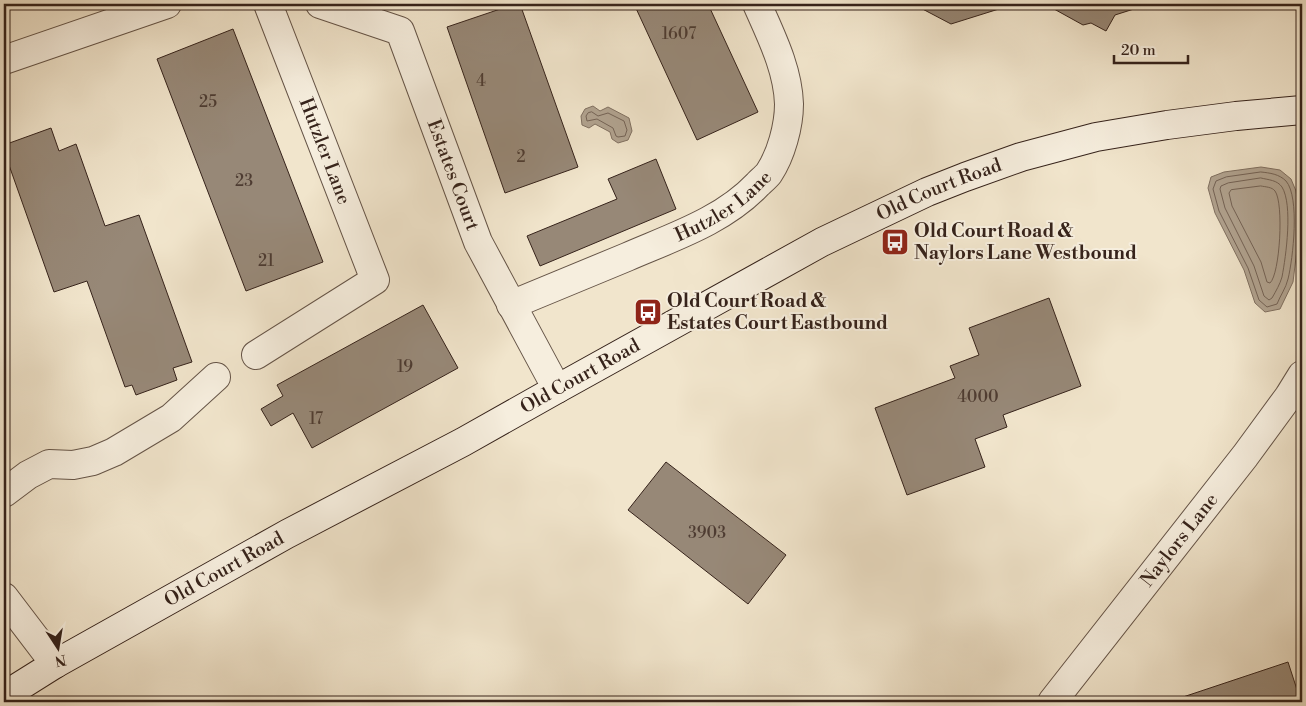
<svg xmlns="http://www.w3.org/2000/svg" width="1306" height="706" font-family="'Libre Bodoni',serif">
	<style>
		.water { fill: #b1a390; stroke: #807061 }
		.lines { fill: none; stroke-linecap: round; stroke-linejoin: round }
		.shore { stroke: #746356; stroke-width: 1 }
		.building { fill: #978877; stroke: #36231b }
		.minor-casing { stroke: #655447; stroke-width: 30 }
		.tertiary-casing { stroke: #655447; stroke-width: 30 }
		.secondary-casing { stroke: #36231b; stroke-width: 30 }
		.minor { stroke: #f6eede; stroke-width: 28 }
		.tertiary { stroke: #f6eede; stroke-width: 28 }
		.secondary { stroke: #f6eede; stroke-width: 28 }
		.labels { text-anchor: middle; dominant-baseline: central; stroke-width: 4; stroke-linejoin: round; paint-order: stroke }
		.number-label { font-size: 16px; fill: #4e3c32 }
		.street-label { font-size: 19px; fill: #36231b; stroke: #f6eede }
		.poi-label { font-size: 19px; font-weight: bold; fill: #36231b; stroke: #f6eede; text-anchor: start }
	</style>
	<rect width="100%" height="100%" fill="#f1e5cc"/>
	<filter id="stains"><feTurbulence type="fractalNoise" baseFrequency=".004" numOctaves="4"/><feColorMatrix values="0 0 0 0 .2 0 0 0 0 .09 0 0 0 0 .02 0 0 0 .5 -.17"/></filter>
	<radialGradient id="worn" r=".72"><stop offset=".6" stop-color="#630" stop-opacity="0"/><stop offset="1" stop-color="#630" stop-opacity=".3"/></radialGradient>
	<g class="water">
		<polygon points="593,106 600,111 608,107 629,118 632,131 628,140 618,143 612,139 610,132 595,124 589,128 582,125 581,116 585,109"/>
		<polygon points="1261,167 1280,170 1291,179 1296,191 1299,212 1298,241 1293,282 1280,309 1265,312 1255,303 1244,270 1215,213 1208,188 1211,177 1224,172"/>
	</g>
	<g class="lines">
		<g class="shore">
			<polygon points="592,112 598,116 608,113 624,121 627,130 625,136 618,137 616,136 613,128 597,119 587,121 586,116 588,113"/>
			<path d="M1261,172C1270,173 1279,174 1286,181C1300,197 1293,259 1288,279C1286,288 1280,296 1277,304L1267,307L1259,300L1248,268L1219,211L1213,189L1216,181L1226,177Z"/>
			<path d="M1261,178C1269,180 1277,180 1282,187C1293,205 1286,256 1282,277C1280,284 1276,291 1272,298L1269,300L1264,296L1254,266L1225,208L1220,189L1221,186L1228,183Z"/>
			<path d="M1261,186C1266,187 1272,187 1275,191C1284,203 1280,274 1270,283L1267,282L1261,262L1232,206L1229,193L1231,190Z"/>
		</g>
	</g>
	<g class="building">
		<polygon points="515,4 520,4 578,167 505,193 447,27"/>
		<polygon points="634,4 708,4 758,112 697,140"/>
		<polygon points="913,4 1001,4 1002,8 951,24"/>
		<polygon points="1045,4 1137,4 1137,8 1115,15 1106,31 1091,23 1083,25"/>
		<polygon points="233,29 323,262 246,291 157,59"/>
		<polygon points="51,128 59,151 76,144 105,226 139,215 192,362 173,368 177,380 136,395 132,385 125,387 87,281 54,292 4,151 4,145"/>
		<polygon points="656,159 676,209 540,266 527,236 617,199 608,179"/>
		<polygon points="1049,298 1081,386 1003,415 1007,427 975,439 985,467 907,495 875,408 955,378 950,366 979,355 969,328"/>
		<polygon points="423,305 458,368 312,448 293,413 271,426 261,409 283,396 277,385"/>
		<polygon points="666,462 786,555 748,604 628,510"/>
		<polygon points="1288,662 1301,702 1178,702 1177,699"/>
	</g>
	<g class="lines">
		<g class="minor-casing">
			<g id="minor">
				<path id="s1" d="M320,4L400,31L478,242L557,389"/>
				<polyline points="4,60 167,4"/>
				<path id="s2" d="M511,305C549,289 588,273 627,257C673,237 723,221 758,184C762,180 766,177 769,173C781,155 789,126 789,104C788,69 771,36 757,4"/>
				<polyline points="256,355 375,280 268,4"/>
				<polyline points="4,493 28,475 49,464 73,465 93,461 114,452 171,418 216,377"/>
				<polyline points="4,597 55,664"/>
			</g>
		</g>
		<g class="tertiary-casing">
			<g id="tertiary">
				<path id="s3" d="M1052,702L1245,456L1289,396L1302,375"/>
			</g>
		</g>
		<g class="secondary-casing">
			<g id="secondary">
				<path id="s4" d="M4,696L55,664L287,534L463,442L557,389L822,242L927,192L965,177L1021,157L1096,137L1167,125L1236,116L1302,110"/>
			</g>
		</g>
		<use href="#minor" class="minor"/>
		<use href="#tertiary" class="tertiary"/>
		<use href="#secondary" class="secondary"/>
	</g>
	<defs>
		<g id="bus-square" transform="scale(1.4375)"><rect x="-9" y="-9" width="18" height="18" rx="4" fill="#8f2418" stroke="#f6eede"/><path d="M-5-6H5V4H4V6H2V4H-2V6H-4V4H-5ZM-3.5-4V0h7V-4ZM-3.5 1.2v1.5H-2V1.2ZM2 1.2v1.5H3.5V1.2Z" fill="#fff"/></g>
	</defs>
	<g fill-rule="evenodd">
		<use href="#bus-square" x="895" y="242"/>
		<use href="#bus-square" x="648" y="312"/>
	</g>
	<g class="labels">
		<g class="number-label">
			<text x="679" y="34">1607</text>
			<text x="481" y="81">4</text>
			<text x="208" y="102">25</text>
			<text x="521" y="157">2</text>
			<text x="244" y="181">23</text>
			<text x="266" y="261">21</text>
			<text x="405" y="367">19</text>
			<text x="978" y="397">4000</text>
			<text x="316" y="419">17</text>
			<text x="707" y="533">3903</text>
		</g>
		<g class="street-label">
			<text transform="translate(325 151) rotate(69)">Hutzler Lane</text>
			<text stroke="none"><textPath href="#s1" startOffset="238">Estates Court</textPath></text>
			<text stroke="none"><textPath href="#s4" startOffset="1064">Old Court Road</textPath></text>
			<text stroke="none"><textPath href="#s2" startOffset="235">Hutzler Lane</textPath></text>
			<text stroke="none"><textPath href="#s4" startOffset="659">Old Court Road</textPath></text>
			<text stroke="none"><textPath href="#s3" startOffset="206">Naylors Lane</textPath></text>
			<text stroke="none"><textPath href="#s4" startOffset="254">Old Court Road</textPath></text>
		</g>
		<g class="poi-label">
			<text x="914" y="231">Old Court Road &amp;<tspan x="914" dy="22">Naylors Lane Westbound</tspan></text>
			<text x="667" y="301">Old Court Road &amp;<tspan x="667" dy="22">Estates Court Eastbound</tspan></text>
		</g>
	</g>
	<rect width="1306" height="706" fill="none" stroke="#f1e5cc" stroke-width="20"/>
	<rect x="5" y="5" width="1296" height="696" fill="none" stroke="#36231b" stroke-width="2.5"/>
	<rect x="10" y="10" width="1286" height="686" fill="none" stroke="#36231b"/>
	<g transform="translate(58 648) rotate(168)" stroke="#f6eede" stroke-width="4" paint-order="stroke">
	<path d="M0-4L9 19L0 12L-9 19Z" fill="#36231b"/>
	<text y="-8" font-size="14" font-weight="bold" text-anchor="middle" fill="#36231b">N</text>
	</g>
	<path d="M1114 55v8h74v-8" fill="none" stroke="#36231b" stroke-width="2.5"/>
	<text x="1121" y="55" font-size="15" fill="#36231b" stroke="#f6eede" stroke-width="4" paint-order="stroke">20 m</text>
	<rect width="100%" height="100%" filter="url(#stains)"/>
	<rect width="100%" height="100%" fill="url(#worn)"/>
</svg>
